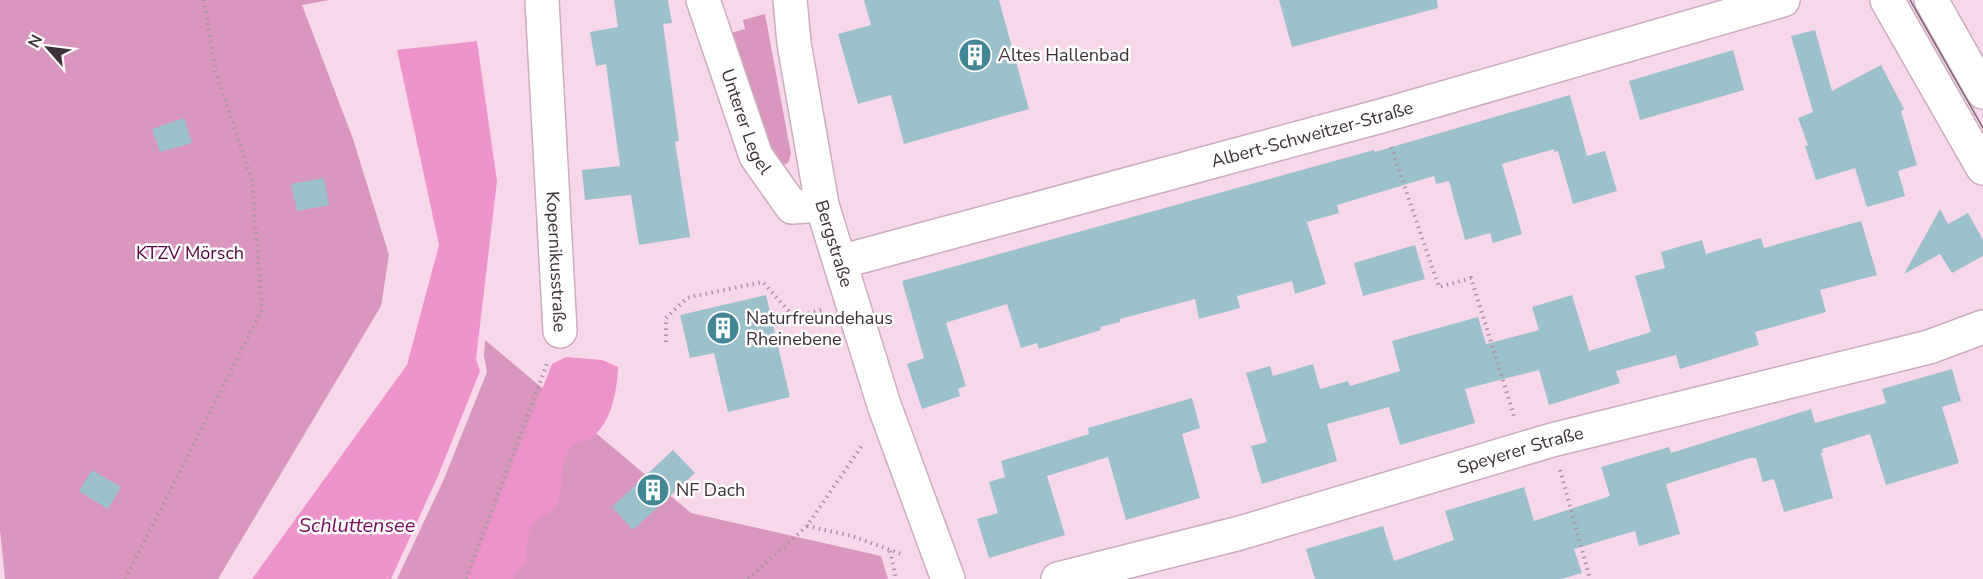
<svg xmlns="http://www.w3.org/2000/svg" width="1983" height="579" font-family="'Nunito Sans',sans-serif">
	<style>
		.green { fill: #d997bf }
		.forest { fill: #ec93cb }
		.water { fill: #ee94cc }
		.building { fill: #9bc2cc }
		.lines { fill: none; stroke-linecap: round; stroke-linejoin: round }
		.minor-casing { stroke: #ccacbf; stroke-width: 36 }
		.path { stroke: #ac94a2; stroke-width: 4; stroke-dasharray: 1.5 4.5; stroke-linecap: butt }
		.minor { stroke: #fff; stroke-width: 33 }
		.tram { stroke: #76636f; stroke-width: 1.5 }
		.labels { text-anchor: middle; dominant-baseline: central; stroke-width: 5; stroke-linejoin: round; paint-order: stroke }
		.poi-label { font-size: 18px; fill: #3e3139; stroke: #fff; text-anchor: start }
		.street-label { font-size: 18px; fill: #3e3139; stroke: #fff }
		.park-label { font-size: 18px; fill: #51003c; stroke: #fff }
		.water-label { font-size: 20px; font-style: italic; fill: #760a5a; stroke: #fff }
	</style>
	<rect width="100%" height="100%" fill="#f8d7ea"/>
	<g class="green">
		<polygon points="0,0 329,0 302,5 353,139 389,255 381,306 218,579 5,579 0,530"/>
		<polygon points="765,14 791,154 788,163 780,166 775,163 727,34 745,29 743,20"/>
		<polygon points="485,340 691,513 881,556 888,579 397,579 444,479 487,372 484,356"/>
	</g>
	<path class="forest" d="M566,357L602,360L618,367C617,390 612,423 591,438C583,443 574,441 568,451C559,465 565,489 557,504C552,513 546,514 539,518C526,526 526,547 527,560L516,572L513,579H468L552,364Z"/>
	<polygon class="water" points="477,41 497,181 476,359 480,371 438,476 391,579 252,579 407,365 439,245 397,50"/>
	<g class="building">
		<polygon points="614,0 668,0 672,23 663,24 679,141 675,142 690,237 639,245 631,195 585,200 582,170 620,166 606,64 596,66 590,32 618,27"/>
		<polygon points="864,0 999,0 1029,109 904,144 891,95 858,104 838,34 871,25"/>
		<polygon points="1279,0 1437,0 1438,8 1292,47"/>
		<polygon points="1815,30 1832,91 1881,65 1904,109 1901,111 1917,165 1898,171 1905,196 1867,207 1855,168 1816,180 1805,146 1808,145 1798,118 1813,112 1791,36"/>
		<polygon points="1733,50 1744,90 1640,120 1629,81"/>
		<polygon points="1570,95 1587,156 1605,151 1617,191 1573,204 1558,151 1554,152 1554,149 1502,164 1522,234 1493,243 1490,233 1465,240 1449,181 1436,184 1434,176 1337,205 1339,213 1307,222 1326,284 1295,294 1292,281 1237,296 1240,308 1199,319 1195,299 1120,319 1120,322 1100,327 1101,330 1039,349 1037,343 1021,348 1007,304 948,322 946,323 966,386 958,389 960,396 922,409 907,364 924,358 902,281 1374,150 1375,152"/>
		<polygon points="184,118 192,143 160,152 152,129"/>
		<polygon points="324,178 329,205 297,211 291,184"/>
		<polygon points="1940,209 1948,224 1968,213 1983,240 1983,256 1952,273 1940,254 1904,274"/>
		<polygon points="1861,221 1877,275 1820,290 1826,312 1755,332 1759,345 1680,369 1676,355 1616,371 1620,383 1549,405 1539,370 1465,389 1475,423 1400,445 1389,407 1327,424 1337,461 1262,484 1251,446 1267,442 1246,373 1270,366 1273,376 1313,364 1320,389 1348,381 1350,386 1400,371 1392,341 1478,317 1486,344 1539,330 1532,307 1572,295 1589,351 1651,332 1635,276 1665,268 1661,252 1702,240 1706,254 1761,238 1764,248"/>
		<polygon points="1415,245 1425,279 1363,296 1354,263"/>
		<polygon points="766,295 790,397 728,412 714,353 690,358 680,315"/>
		<polygon points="1952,369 1961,401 1942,407 1959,463 1886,485 1870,434 1822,449 1823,453 1821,453 1833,498 1784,512 1774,479 1763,482 1756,458 1750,458 1666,484 1680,534 1639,546 1635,531 1574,549 1582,573 1561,579 1315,579 1306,549 1383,526 1394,561 1454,540 1445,511 1524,487 1534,521 1610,496 1601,467 1669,447 1671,453 1811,409 1815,423 1886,403 1882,389"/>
		<polygon points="1192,398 1200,428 1182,434 1200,498 1126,520 1108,457 1047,476 1065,535 989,558 977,519 998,513 989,482 1005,477 1001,461 1089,434 1088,428"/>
		<polygon points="673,450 695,473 633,530 612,507"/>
		<polygon points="92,470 121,487 108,509 79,491"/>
	</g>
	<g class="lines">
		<g class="minor-casing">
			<g id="minor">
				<path id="s1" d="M542,0L560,331"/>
				<path id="s2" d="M703,0L756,156L792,207L822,205"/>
				<path id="s3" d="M790,0L794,43L822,205L884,405L948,579"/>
				<polyline points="1887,0 1983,168"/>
				<polyline points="1931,0 1983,92"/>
				<path id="s4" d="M840,262L1381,116L1783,0"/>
				<path id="s5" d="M1058,579L1240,533L1552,440L1929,347L1983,327"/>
			</g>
		</g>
		<g class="path">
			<polyline points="1391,147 1439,287 1471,278 1515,419"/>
			<polyline points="666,342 666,318 687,298 695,296 763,282 794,317 822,310"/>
			<polyline points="1560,470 1590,579"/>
			<polyline points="807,526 852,536 904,555"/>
			<polyline points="890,551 896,579"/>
			<polyline points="125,579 262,310 252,180 215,70 204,0"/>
			<polyline points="466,579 548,361"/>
			<polyline points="748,579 807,526 863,444"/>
		</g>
		<use href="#minor" class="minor"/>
		<polyline class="tram" points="1910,0 1983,128"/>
	</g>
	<defs>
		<g id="building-disc" transform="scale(1.725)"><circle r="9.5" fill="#438796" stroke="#fff"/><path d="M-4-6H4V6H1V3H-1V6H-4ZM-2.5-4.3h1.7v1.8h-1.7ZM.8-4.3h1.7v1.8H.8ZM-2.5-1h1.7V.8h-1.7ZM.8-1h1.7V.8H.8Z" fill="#fff"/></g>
	</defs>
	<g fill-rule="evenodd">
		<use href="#building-disc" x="975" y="55"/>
		<use href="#building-disc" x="723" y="328"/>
		<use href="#building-disc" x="653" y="490"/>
	</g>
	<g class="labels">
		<g class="poi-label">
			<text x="998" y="55">Altes Hallenbad</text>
			<text x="746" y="318">Naturfreundehaus<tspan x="746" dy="21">Rheinebene</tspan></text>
			<text x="676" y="490">NF Dach</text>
		</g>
		<g class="street-label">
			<text stroke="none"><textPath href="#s2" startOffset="129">Unterer Legel</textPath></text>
			<text stroke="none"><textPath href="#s4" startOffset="489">Albert-Schweitzer-Straße</textPath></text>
			<text stroke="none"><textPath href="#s3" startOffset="248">Bergstraße</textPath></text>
			<text stroke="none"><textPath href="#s1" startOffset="262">Kopernikusstraße</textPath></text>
			<text stroke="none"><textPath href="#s5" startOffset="480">Speyerer Straße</textPath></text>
		</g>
		<g class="park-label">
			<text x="190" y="253">KTZV Mörsch</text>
		</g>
		<g class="water-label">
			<text x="357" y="525">Schluttensee</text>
		</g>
	</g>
	<g transform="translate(48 48) rotate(298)" stroke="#ffffff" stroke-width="4.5" paint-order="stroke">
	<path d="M0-4.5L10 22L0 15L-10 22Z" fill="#3e3139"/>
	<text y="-9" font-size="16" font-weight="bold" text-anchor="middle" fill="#3e3139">N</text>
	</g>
</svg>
